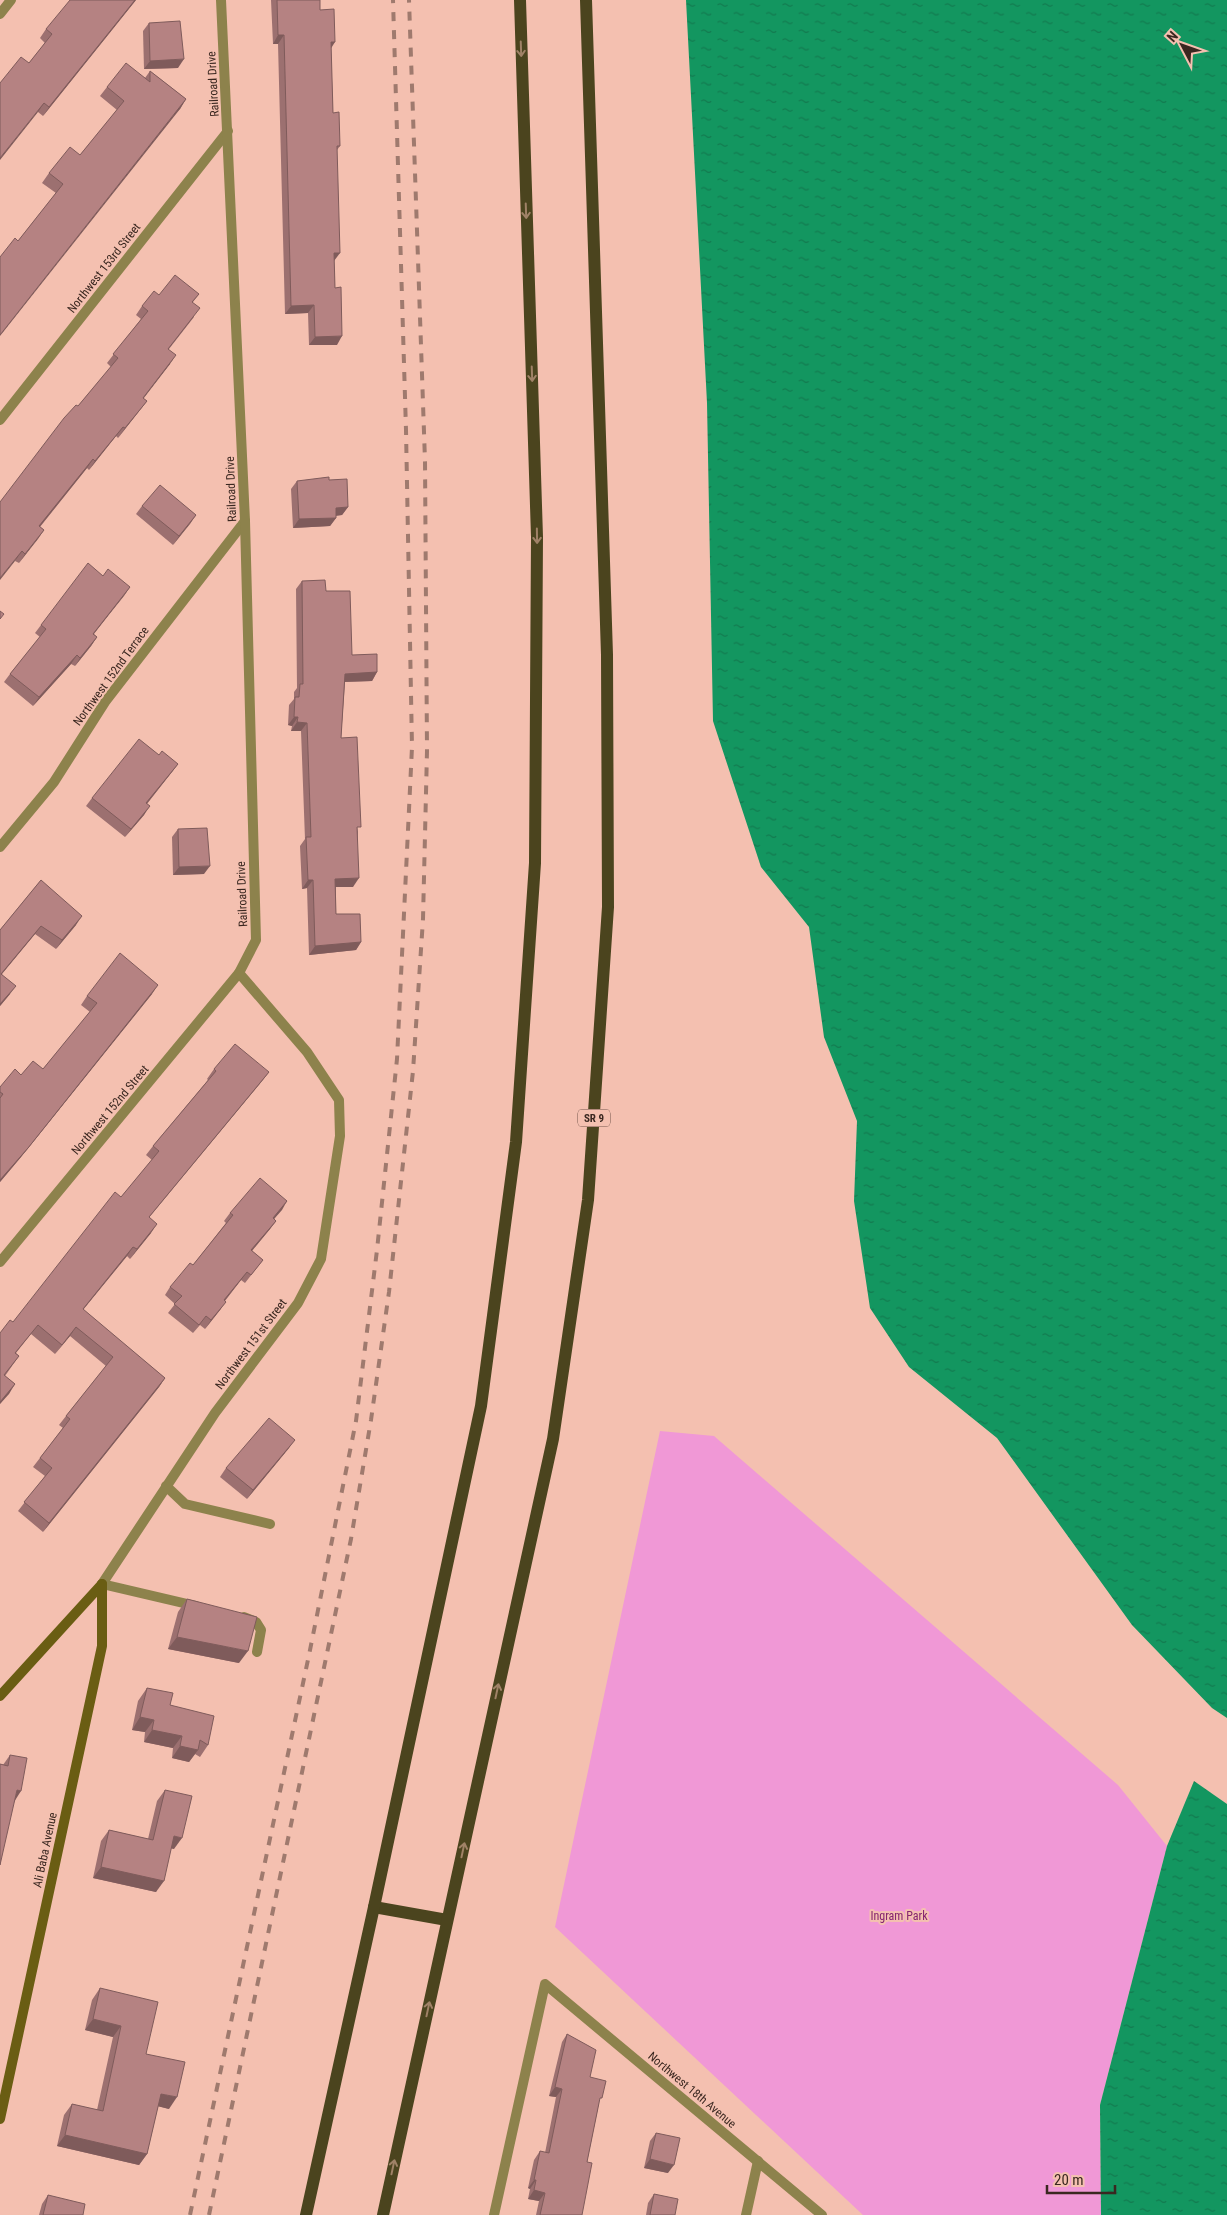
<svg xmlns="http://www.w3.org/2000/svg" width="1227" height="2215" font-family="'Roboto Condensed',sans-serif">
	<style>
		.park { fill: #f098d6 }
		.water { fill: url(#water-ripples) }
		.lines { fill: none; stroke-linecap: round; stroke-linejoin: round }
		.lane { stroke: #8d824c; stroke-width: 10 }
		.street { stroke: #8d824c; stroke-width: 10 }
		.secondary { stroke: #6a5d13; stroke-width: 10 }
		.primary { stroke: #4b441e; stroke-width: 12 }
		.rail { stroke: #9f7a6e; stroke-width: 4; stroke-dasharray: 9 9; stroke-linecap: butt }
		.wall { fill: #9c7070 }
		.shaded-wall { fill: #7f5b5b }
		.building { fill: #b58282; stroke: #7f5b5b }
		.oneway { stroke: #a08267 }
		.labels { text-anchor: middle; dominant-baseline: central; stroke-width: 4; stroke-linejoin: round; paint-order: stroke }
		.shield { fill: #f4c0b0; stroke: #72554b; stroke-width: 1 }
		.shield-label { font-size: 11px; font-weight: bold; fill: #3a2720 }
		.street-label { font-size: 12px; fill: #3a2720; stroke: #f4c0b0 }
		.park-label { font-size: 12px; fill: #852370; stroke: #f4c0b0 }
	</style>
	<defs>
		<pattern id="water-ripples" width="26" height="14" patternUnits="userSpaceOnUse" patternTransform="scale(1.25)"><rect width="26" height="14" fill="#139660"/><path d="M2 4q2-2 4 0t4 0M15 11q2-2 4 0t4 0" fill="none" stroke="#137a4f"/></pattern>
	</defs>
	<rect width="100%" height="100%" fill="#f4c0b0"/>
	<polygon class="park" points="660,1431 714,1436 1118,1785 1167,1846 1100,2105 1101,2215 863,2215 555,1927"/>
	<g class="water">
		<polygon points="686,0 1227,0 1227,1718 1212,1708 1132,1625 997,1438 909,1367 870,1308 854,1201 857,1121 824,1037 809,927 761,867 713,721 707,403"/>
		<polygon points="1194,1781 1227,1804 1227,2215 1101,2215 1100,2105 1167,1846"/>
	</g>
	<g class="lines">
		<g class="lane">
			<polyline points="166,1486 185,1504 270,1524"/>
			<polyline points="102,1584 196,1606"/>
			<polyline points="244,1617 256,1622 261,1630 257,1652"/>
		</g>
		<g class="street">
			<polyline points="0,14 11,0"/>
			<polyline points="0,420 228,131"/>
			<polyline points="0,847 54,782 105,702 245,521"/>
			<polyline points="0,1262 239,973 256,940 245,521 221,0"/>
			<polyline points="102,1584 215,1413 298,1303 321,1259 340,1136 339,1100 307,1052 239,973"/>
			<polyline points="494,2215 545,1984 822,2215"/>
			<polyline points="746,2215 758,2161"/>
		</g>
		<g class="secondary">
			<polyline points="0,1696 102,1584"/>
			<polyline points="0,2119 102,1646 102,1584"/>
		</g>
		<g class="primary">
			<polyline points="374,1907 447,1920"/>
			<polyline points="306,2215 374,1907 481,1406 516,1142 535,863 537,537 520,0"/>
			<polyline points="383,2215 553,1439 588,1200 608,907 607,655 586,0"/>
		</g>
		<g class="rail">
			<polyline points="190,2215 309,1655 356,1421 377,1250 397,1059 412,747 406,430 393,0"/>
			<polyline points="209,2215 351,1539 371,1420 389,1292 413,1071 423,919 427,751 425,461 409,0"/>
		</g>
	</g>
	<g class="wall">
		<polygon points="136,0 43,116 38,112 29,63 45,43 40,38 46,29"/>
		<polygon points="271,0 320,0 320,10 331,48 333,113 340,146 337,150 334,261 337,345 309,345 308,313 285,314 278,44 273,44"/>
		<polygon points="149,23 178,68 144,69 143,31"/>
		<polygon points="150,71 186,99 180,109 18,241 56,193 42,183 49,173 80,155 117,110 100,96 107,87 145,78"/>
		<polygon points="199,294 193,302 194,317 169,349 170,364 143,398 147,401 118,438 116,436 89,470 87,468 40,527 44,530 19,563 15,561 78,406 111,367 107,363 141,319 136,315 142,306 159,295"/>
		<polygon points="329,480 348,507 342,515 336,516 336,518 330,526 293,528 291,489 297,481"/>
		<polygon points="142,506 196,515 173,545 136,514"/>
		<polygon points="103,576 130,587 94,634 97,637 91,646 75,666 71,664 33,706 4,682 10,674 40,637 35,633 41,625"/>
		<polygon points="302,581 326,591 352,655 377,672 372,681 345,682 341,738 358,832 353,887 336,887 336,914 361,942 356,950 309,955 307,888 302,889 300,846 305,839 301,731 291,731 292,726 288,725 289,705 294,699 294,692 297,688 296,589"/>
		<polygon points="159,755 178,764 147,804 144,815 125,837 86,806 92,798"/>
		<polygon points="178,829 204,874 173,875 172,837"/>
		<polygon points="41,880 76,925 56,949 35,934 2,974 10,994 0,1006 0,930"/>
		<polygon points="152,994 21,1157 0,1182 0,1087 21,1075 43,1069 90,1012 81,1005 87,996"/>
		<polygon points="214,1069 269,1072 262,1081 149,1217 151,1233 130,1259 127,1256 83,1310 165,1378 159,1387 43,1532 18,1511 45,1476 33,1467 63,1428 59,1425 66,1416 106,1366 70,1336 55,1354 31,1334 16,1353 19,1356 5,1376 15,1384 0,1404 13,1322 121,1197 152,1160 146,1155 153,1146 208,1080 207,1079"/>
		<polygon points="287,1201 274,1219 276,1221 270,1229 252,1251 263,1260 245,1283 241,1280 225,1301 220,1310 205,1329 200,1325 193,1333 168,1313 175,1304 165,1295 170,1287 193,1265 226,1223 224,1221 230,1213"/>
		<polygon points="289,1448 247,1499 220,1477 226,1468"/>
		<polygon points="187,1599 239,1663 168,1649 178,1612"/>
		<polygon points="147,1688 170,1705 208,1745 200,1757 195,1754 189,1762 172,1758 173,1748 144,1742 145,1732 132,1730 138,1701"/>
		<polygon points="10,1755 15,1801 3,1765"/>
		<polygon points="165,1790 174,1849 171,1848 156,1892 93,1878 101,1841 109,1830 148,1839 157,1801"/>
		<polygon points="100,1988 146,2054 169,2109 158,2106 147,2154 139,2165 57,2146 64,2115 72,2104 97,2110 113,2037 85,2030 92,2000"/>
		<polygon points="567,2034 590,2077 599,2103 587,2162 582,2215 536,2215 539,2201 528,2199 530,2189 528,2188 534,2160 540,2151 545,2153 556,2097 549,2096 562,2042"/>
		<polygon points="656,2133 668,2173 644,2168 650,2141"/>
		<polygon points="654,2194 675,2215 646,2215 648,2203"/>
		<polygon points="48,2195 83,2215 39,2215 42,2204"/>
	</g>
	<g class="shaded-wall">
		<polygon points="135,0 136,0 43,116 49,107"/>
		<polygon points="278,35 284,35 278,44 273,44"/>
		<polygon points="331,42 335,42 330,50"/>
		<polygon points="184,59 178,68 144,69 150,61"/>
		<polygon points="186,99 180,109 0,336 0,335"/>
		<polygon points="44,103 38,112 0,160 0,158"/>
		<polygon points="334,253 340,253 334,261"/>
		<polygon points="314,305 308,313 285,314 291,306"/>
		<polygon points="342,336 337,345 309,345 315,337"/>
		<polygon points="176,355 170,364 137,407 143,398"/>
		<polygon points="147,401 140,410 118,438 125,428"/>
		<polygon points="123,427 116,436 89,470 95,461"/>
		<polygon points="93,459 87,468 33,535 39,526"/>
		<polygon points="348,507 342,515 330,516 336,508"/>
		<polygon points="196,515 190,524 173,545 179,536"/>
		<polygon points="336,518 330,526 293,528 299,519"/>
		<polygon points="44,530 38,539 19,563 25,554"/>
		<polygon points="22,551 15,561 0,580 0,578"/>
		<polygon points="130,587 124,596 87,642 93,634"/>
		<polygon points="97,637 91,646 75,666 80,658"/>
		<polygon points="77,655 71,664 33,706 39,697"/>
		<polygon points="377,672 372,681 340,682 345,674"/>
		<polygon points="294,717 298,717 292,726 288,725"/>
		<polygon points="297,722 307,723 301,731 291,731"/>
		<polygon points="178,764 172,772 140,812 146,803"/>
		<polygon points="150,806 144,815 125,837 131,829"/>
		<polygon points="210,866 204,874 173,875 179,867"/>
		<polygon points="359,878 353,887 329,887 335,879"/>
		<polygon points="308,880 313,880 307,888 302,889"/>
		<polygon points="82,916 76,925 56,949 62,940"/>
		<polygon points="41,926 35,934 0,976 0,975"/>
		<polygon points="361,942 356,950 309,955 315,946"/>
		<polygon points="158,985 152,994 21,1157 0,1182 0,1180"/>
		<polygon points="16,986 10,994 0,1006 0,1004"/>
		<polygon points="269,1072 262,1081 142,1226 149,1217"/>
		<polygon points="287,1201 282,1210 267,1227 273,1218"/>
		<polygon points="276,1221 270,1229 245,1259 251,1250"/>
		<polygon points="157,1224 151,1233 130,1259 137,1249"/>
		<polygon points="133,1247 127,1256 76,1318 83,1309"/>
		<polygon points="247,1272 241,1280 218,1309 224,1300"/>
		<polygon points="226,1302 220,1310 205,1329 211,1320"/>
		<polygon points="76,1327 70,1336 55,1354"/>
		<polygon points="165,1378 159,1387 43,1532 49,1523"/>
		<polygon points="15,1384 9,1394 0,1404 0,1402"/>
		<polygon points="295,1440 289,1448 247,1499 253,1490"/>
		<polygon points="177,1637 248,1651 239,1663 168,1649"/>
		<polygon points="140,1717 154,1720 145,1732 132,1730"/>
		<polygon points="152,1730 182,1736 173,1748 144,1742"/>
		<polygon points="180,1746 198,1750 189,1762 172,1758"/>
		<polygon points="17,1790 21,1791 14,1802"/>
		<polygon points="174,1836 182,1838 174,1849 166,1847"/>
		<polygon points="101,1867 164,1881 156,1892 93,1878"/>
		<polygon points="93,2019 121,2026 113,2037 85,2030"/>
		<polygon points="555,2087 562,2089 556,2097 549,2096"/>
		<polygon points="161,2094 177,2097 169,2109 153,2105"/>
		<polygon points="65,2135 147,2154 139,2165 57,2146"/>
		<polygon points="650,2159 674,2165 668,2173 644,2168"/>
		<polygon points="534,2180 536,2180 530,2189 528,2188"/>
		<polygon points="534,2190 545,2193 539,2201 528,2199"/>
	</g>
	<g class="building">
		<polygon points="70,0 135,0 49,107 44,103 0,158 0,83 21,57 29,63 52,34 46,29"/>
		<polygon points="277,0 320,0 320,10 334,9 335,42 331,42 333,113 339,112 340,146 337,146 340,253 334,253 335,288 341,287 342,336 315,337 314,305 291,306 284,35 278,35"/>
		<polygon points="180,21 184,59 150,61 149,23"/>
		<polygon points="126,63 150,82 150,71 186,99 0,335 0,257 15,238 18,241 63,184 49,173 70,147 80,155 124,101 107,87"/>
		<polygon points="175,275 199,294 192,302 200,308 168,349 176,355 143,398 147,401 125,428 123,427 95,461 93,459 39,526 44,530 25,554 22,551 0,578 0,502 64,418 76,405 78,406 118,358 113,354 148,311 142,306 154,291 159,295"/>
		<polygon points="329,477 329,480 347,479 348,507 336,508 336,518 299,519 297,481"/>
		<polygon points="160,485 196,515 179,536 142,506"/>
		<polygon points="88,563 103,576 108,569 130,587 93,634 97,637 80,658 77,655 39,697 10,674 46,629 41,625"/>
		<polygon points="325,580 326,591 350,591 352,655 377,654 377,672 345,674 341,738 357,737 361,827 357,827 359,878 335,879 336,914 360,914 361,942 315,946 313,880 308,880 306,837 311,837 307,723 297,722 298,717 294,717 295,697 299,697 300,684 303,684 302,581"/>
		<polygon points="0,611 4,614 0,619"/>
		<polygon points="139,739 159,755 162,751 178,764 146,803 150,806 131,829 92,798"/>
		<polygon points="207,828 210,866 179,867 178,829"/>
		<polygon points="41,880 82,916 62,940 41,926 1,974 16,986 0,1004 0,930"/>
		<polygon points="120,953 158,985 28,1148 0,1180 0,1098 3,1094 0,1092 0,1087 15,1069 21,1075 33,1061 43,1069 97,1003 87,996"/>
		<polygon points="235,1044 269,1072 149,1217 157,1224 137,1249 133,1247 83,1309 165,1378 49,1523 24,1502 52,1468 40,1458 70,1419 66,1416 113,1357 76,1327 62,1345 38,1325 15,1353 19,1356 4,1375 15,1384 0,1402 0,1333 10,1320 13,1322 115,1192 121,1197 159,1151 153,1146 216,1071 214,1069"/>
		<polygon points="260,1178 287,1201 273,1218 276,1221 251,1250 263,1260 251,1275 247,1272 224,1300 226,1302 211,1320 206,1316 199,1325 174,1304 182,1296 170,1287 190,1263 193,1265 233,1215 230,1213"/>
		<polygon points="269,1418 295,1440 253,1490 226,1468"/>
		<polygon points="187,1599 257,1617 248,1651 177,1637"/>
		<polygon points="147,1688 173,1693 170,1705 214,1716 208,1745 200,1740 198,1750 180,1746 182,1736 152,1730 154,1720 140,1717"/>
		<polygon points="10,1755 27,1758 21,1791 17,1790 0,1865 0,1764 8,1766"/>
		<polygon points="165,1790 192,1796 182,1838 174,1836 164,1881 101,1867 109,1830 153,1840"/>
		<polygon points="100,1988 158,2002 146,2054 185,2062 177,2097 161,2094 147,2154 65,2135 72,2104 103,2111 121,2026 93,2019"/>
		<polygon points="567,2034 596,2050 590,2077 606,2081 602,2098 600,2098 587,2162 592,2163 582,2215 540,2215 545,2193 534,2190 536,2180 534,2180 540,2151 549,2153 562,2089 555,2087"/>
		<polygon points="656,2133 680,2138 674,2165 650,2159"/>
		<polygon points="654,2194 678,2199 675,2215 650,2215"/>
		<polygon points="48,2195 85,2204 83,2215 43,2215"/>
	</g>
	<defs><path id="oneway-shaft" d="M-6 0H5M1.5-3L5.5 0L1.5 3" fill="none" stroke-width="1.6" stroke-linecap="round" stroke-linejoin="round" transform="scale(1.25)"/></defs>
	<g class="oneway">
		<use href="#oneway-shaft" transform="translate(521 49) rotate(88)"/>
		<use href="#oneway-shaft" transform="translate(526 211) rotate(88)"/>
		<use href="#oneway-shaft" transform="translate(532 374) rotate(88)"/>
		<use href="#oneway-shaft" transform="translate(537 536) rotate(89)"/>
		<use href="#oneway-shaft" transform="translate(497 1691) rotate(-78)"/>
		<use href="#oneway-shaft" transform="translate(463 1850) rotate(-78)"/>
		<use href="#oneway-shaft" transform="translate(428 2009) rotate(-78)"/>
		<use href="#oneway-shaft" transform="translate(393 2167) rotate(-78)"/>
	</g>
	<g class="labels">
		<rect class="shield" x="578" y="1109.5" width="32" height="17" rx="4"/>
		<g class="shield-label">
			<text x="594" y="1118">SR 9</text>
		</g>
		<g class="street-label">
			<text transform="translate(213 84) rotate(-93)">Railroad Drive</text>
			<text transform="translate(104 268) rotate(-52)">Northwest 153rd Street</text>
			<text transform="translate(231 489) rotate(-92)">Railroad Drive</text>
			<text transform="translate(111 676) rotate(-54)">Northwest 152nd Terrace</text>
			<text transform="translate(242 894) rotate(-92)">Railroad Drive</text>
			<text transform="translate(110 1110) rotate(-50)">Northwest 152nd Street</text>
			<text transform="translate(251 1344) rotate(-53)">Northwest 151st Street</text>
			<text transform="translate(45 1850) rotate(-78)">Ali Baba Avenue</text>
			<text transform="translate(692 2090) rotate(40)">Northwest 18th Avenue</text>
		</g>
		<g class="park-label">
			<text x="899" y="1916">Ingram Park</text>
		</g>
	</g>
	<g transform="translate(1182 45) rotate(311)" stroke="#f4c0b0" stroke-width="4" paint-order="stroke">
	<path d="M0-4L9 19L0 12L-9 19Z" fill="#3a2720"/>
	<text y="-8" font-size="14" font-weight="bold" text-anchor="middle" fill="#3a2720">N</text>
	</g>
	<path d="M1047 2185v8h68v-8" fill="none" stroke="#3a2720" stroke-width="2.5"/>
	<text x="1054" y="2185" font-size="15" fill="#3a2720" stroke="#f4c0b0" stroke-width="4" paint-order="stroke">20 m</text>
</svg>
